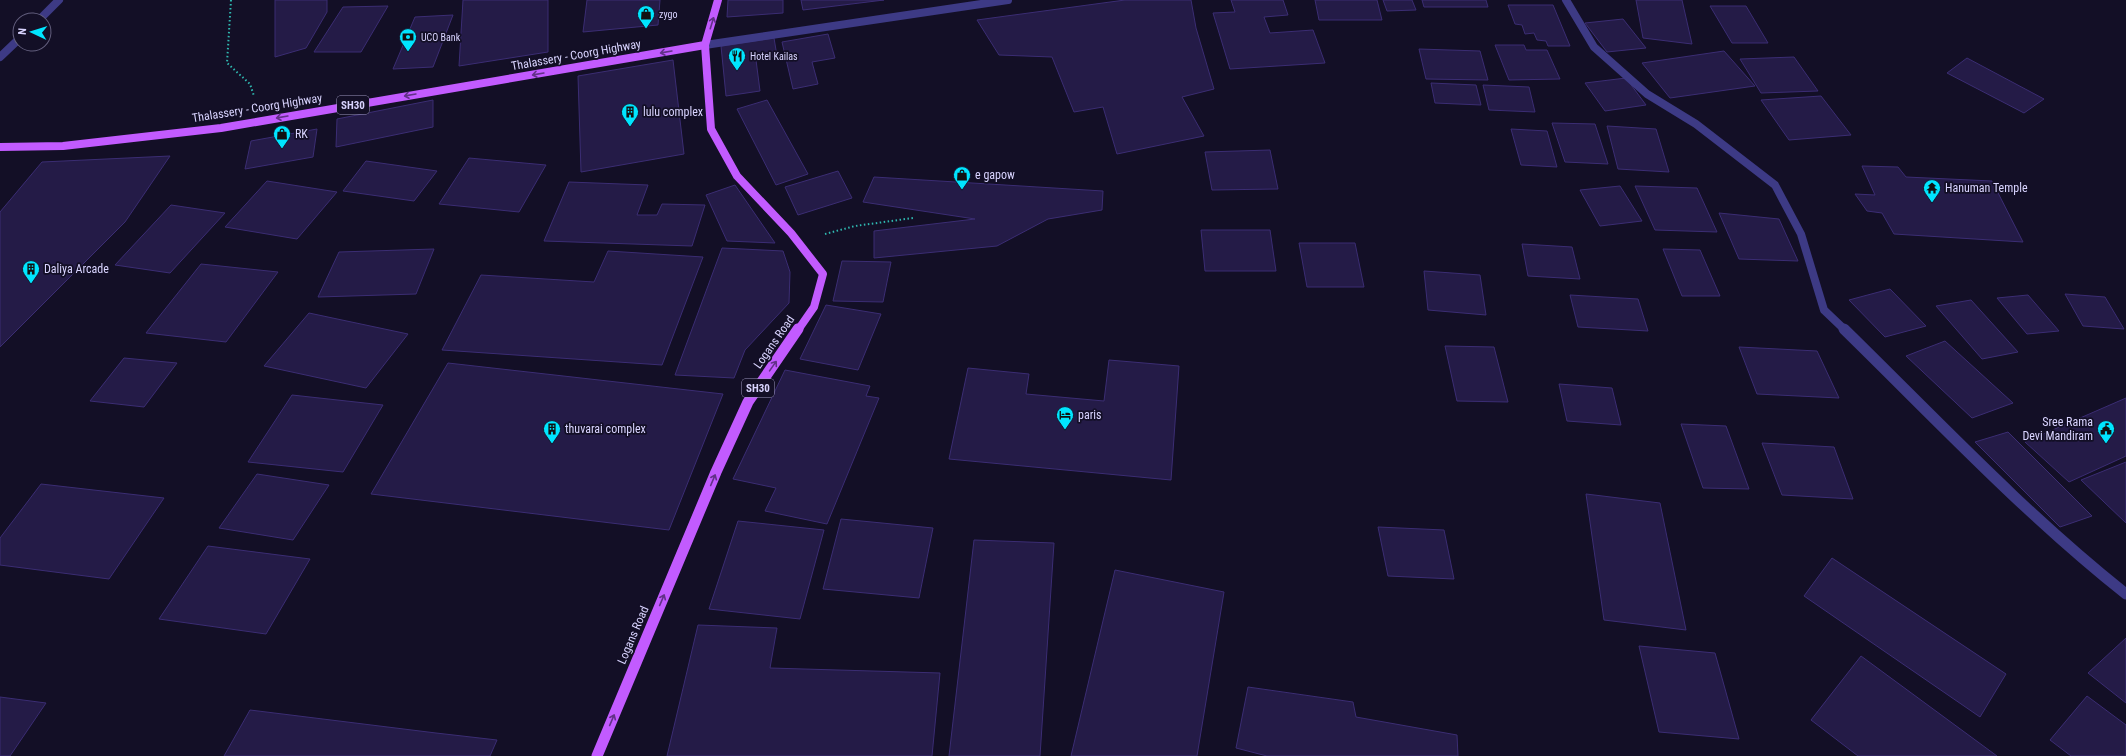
<svg xmlns="http://www.w3.org/2000/svg" width="2126" height="756" font-family="'Roboto Condensed',sans-serif">
	<style>
		.building { fill: #241b47; stroke: #3b2d73 }
		.lines { fill: none; stroke-linecap: round; stroke-linejoin: round }
		.path { stroke: #2fb8b0; stroke-width: 2; stroke-dasharray: 1.5 2.5; stroke-linecap: butt }
		.minor-far1 { stroke: #3d3a85; stroke-width: 8 }
		.minor { stroke: #3d3a85; stroke-width: 11 }
		.major-far1 { stroke: #c25bff; stroke-width: 8 }
		.major { stroke: #c25bff; stroke-width: 11 }
		.oneway { stroke: #623188 }
		.labels { text-anchor: middle; dominant-baseline: central; stroke-width: 3.5; stroke-linejoin: round; paint-order: stroke }
		.far-poi-label { font-size: 10px; fill: #d9d4ff; stroke: #130f26; text-anchor: start }
		.shield { fill: #130f26; stroke: #9e99be; stroke-width: 1 }
		.shield-label { font-size: 11px; font-weight: bold; fill: #d9d4ff }
		.street-label { font-size: 12px; fill: #d9d4ff; stroke: #130f26 }
		.poi-label { font-size: 12px; fill: #d9d4ff; stroke: #130f26; text-anchor: start }
	</style>
	<rect width="100%" height="100%" fill="#130f26"/>
	<g class="building">
		<polygon points="275,0 327,0 327,12 306,48 275,57"/>
		<polygon points="463,0 548,0 548,52 459,66"/>
		<polygon points="587,0 660,0 658,25 583,32"/>
		<polygon points="728,0 783,0 783,13 727,17"/>
		<polygon points="801,0 884,0 803,10"/>
		<polygon points="1125,0 1191,0 1196,28 1214,89 1182,97 1204,136 1117,154 1103,107 1074,112 1052,57 999,55 977,20"/>
		<polygon points="1231,0 1283,0 1288,15 1264,17 1270,33 1313,30 1325,63 1230,69 1213,13 1235,12"/>
		<polygon points="1315,0 1377,0 1382,20 1319,20"/>
		<polygon points="1383,0 1412,0 1416,10 1387,11"/>
		<polygon points="1422,0 1486,0 1488,7 1424,7"/>
		<polygon points="1636,0 1682,0 1692,44 1643,38"/>
		<polygon points="1508,5 1553,5 1570,46 1548,46 1546,41 1537,40 1534,33 1525,34 1522,25 1515,24"/>
		<polygon points="388,6 361,52 314,52 343,7"/>
		<polygon points="1710,6 1746,6 1768,43 1732,43"/>
		<polygon points="453,15 433,67 393,69 415,17"/>
		<polygon points="1623,19 1646,48 1607,52 1585,23"/>
		<polygon points="828,34 835,58 812,62 818,84 793,89 782,42"/>
		<polygon points="774,38 777,56 756,60 760,91 726,96 721,46"/>
		<polygon points="1495,45 1524,45 1526,50 1547,50 1560,79 1509,80"/>
		<polygon points="1419,49 1480,51 1488,80 1426,79"/>
		<polygon points="1724,51 1755,86 1670,98 1642,63"/>
		<polygon points="1794,57 1818,91 1761,93 1740,59"/>
		<polygon points="1967,58 2044,99 2024,113 1947,73"/>
		<polygon points="673,60 684,154 581,172 578,76"/>
		<polygon points="1626,78 1646,105 1605,111 1585,83"/>
		<polygon points="1431,83 1476,85 1481,105 1435,103"/>
		<polygon points="1483,85 1529,87 1535,112 1489,110"/>
		<polygon points="1821,96 1851,135 1789,140 1761,100"/>
		<polygon points="433,100 433,127 336,147 337,119"/>
		<polygon points="767,100 808,174 776,185 737,109"/>
		<polygon points="1552,123 1595,124 1608,164 1565,162"/>
		<polygon points="1607,126 1656,129 1669,172 1618,169"/>
		<polygon points="317,129 313,157 245,169 251,141"/>
		<polygon points="1511,129 1547,131 1557,167 1521,165"/>
		<polygon points="1270,150 1278,189 1212,190 1205,152"/>
		<polygon points="170,156 125,222 0,347 0,212 42,162"/>
		<polygon points="469,158 546,165 519,212 439,204"/>
		<polygon points="366,161 437,171 414,201 343,191"/>
		<polygon points="1862,166 1898,167 1906,177 1992,181 2023,242 1894,234 1882,213 1867,211 1855,194 1875,195"/>
		<polygon points="838,171 852,198 798,215 785,187"/>
		<polygon points="874,177 1103,191 1102,210 1048,219 997,246 874,258 874,231 975,219 863,202"/>
		<polygon points="267,181 337,192 297,239 225,227"/>
		<polygon points="569,182 648,185 637,215 657,215 662,204 705,205 692,246 544,241"/>
		<polygon points="735,185 775,243 727,241 706,195"/>
		<polygon points="1620,186 1642,221 1600,226 1580,190"/>
		<polygon points="1635,186 1697,188 1717,232 1655,230"/>
		<polygon points="171,205 225,213 170,273 115,265"/>
		<polygon points="1719,213 1779,219 1798,261 1739,259"/>
		<polygon points="1201,230 1270,230 1276,271 1205,271"/>
		<polygon points="1299,243 1355,243 1364,287 1307,287"/>
		<polygon points="1522,244 1572,247 1580,279 1528,276"/>
		<polygon points="722,248 783,251 790,272 789,303 745,350 734,378 675,375"/>
		<polygon points="434,249 416,294 318,297 339,252"/>
		<polygon points="1663,249 1700,250 1720,296 1682,296"/>
		<polygon points="608,251 703,257 662,365 442,350 481,275 594,282"/>
		<polygon points="842,261 891,262 883,302 833,301"/>
		<polygon points="201,264 278,272 226,342 146,333"/>
		<polygon points="1424,271 1480,275 1486,315 1428,310"/>
		<polygon points="1890,289 1926,326 1885,337 1849,300"/>
		<polygon points="2065,294 2105,297 2124,329 2083,326"/>
		<polygon points="1570,295 1638,299 1648,331 1578,327"/>
		<polygon points="2028,295 2059,331 2027,334 1997,298"/>
		<polygon points="1971,300 2018,352 1982,359 1936,306"/>
		<polygon points="826,305 881,314 858,370 800,359"/>
		<polygon points="309,313 408,334 366,388 264,366"/>
		<polygon points="1945,341 2013,403 1972,418 1906,356"/>
		<polygon points="1445,346 1494,347 1508,402 1457,401"/>
		<polygon points="1739,347 1817,351 1839,398 1757,394"/>
		<polygon points="124,358 177,363 144,407 90,401"/>
		<polygon points="1109,360 1179,366 1171,480 949,459 968,368 1029,374 1026,394 1104,401"/>
		<polygon points="448,363 723,394 669,530 371,494"/>
		<polygon points="785,370 870,386 866,396 879,398 827,524 765,511 776,488 733,479"/>
		<polygon points="1559,384 1612,388 1621,425 1567,421"/>
		<polygon points="292,395 383,405 343,472 248,462"/>
		<polygon points="2126,398 2126,456 2069,482 2025,442"/>
		<polygon points="1681,424 1726,426 1749,489 1703,488"/>
		<polygon points="2008,432 2092,516 2060,527 1975,442"/>
		<polygon points="1762,443 1834,447 1853,499 1782,495"/>
		<polygon points="2126,462 2126,523 2081,480"/>
		<polygon points="257,474 329,485 293,540 219,528"/>
		<polygon points="41,484 164,498 109,579 0,565 0,538"/>
		<polygon points="1586,494 1660,503 1686,630 1604,620"/>
		<polygon points="841,519 933,528 919,598 823,589"/>
		<polygon points="738,521 824,530 800,619 709,609"/>
		<polygon points="1378,527 1444,530 1454,579 1388,576"/>
		<polygon points="974,540 1054,543 1040,756 949,756"/>
		<polygon points="208,546 310,559 266,634 159,619"/>
		<polygon points="1832,558 2006,674 1980,717 1804,596"/>
		<polygon points="1115,570 1224,592 1197,756 1071,756"/>
		<polygon points="698,625 777,628 770,668 940,673 932,756 667,756"/>
		<polygon points="2126,638 2126,703 2088,673"/>
		<polygon points="1639,646 1715,653 1739,739 1659,732"/>
		<polygon points="1861,656 1997,756 1858,756 1811,720"/>
		<polygon points="1248,687 1353,702 1356,717 1457,735 1458,756 1267,756 1236,748"/>
		<polygon points="2087,696 2126,725 2126,756 2071,756 2050,740"/>
		<polygon points="0,697 46,703 10,756 0,756"/>
		<polygon points="250,710 436,733 497,740 490,756 224,756"/>
	</g>
	<g class="lines">
		<g class="path">
			<polyline points="231,0 227,63 250,84 254,96"/>
			<polyline points="825,234 855,226 913,218"/>
		</g>
		<g class="minor-far1">
			<polyline points="1566,0 1594,47 1647,94 1696,124 1775,185 1801,234 1824,310 1845,330"/>
			<polyline points="39,20 59,0"/>
			<polyline points="705,45 1008,0"/>
			<polyline points="0,57 20,38"/>
		</g>
		<path class="minor" d="M1844,329C1936,419 2025,514 2126,594"/>
		<g class="major-far1">
			<polyline points="718,0 705,45 711,129 737,176 791,233 823,274 814,307 798,330"/>
			<polyline points="0,147 63,146 221,128 705,45"/>
		</g>
		<polyline class="major" points="597,756 716,472 748,402 798,329"/>
	</g>
	<defs><path id="oneway-shaft" d="M-6 0H5M1.5-3L5.5 0L1.5 3" fill="none" stroke-width="1.6" stroke-linecap="round" stroke-linejoin="round"/></defs>
	<g class="oneway">
		<use href="#oneway-shaft" transform="translate(712 23) rotate(-73)"/>
		<use href="#oneway-shaft" transform="translate(666 52) rotate(170)"/>
		<use href="#oneway-shaft" transform="translate(538 74) rotate(170)"/>
		<use href="#oneway-shaft" transform="translate(410 95) rotate(170)"/>
		<use href="#oneway-shaft" transform="translate(282 117) rotate(170)"/>
		<use href="#oneway-shaft" transform="translate(773 366) rotate(-55)"/>
		<use href="#oneway-shaft" transform="translate(713 480) rotate(-67)"/>
		<use href="#oneway-shaft" transform="translate(662 600) rotate(-67)"/>
		<use href="#oneway-shaft" transform="translate(612 720) rotate(-67)"/>
	</g>
	<defs>
		<g id="shop-pin" transform="scale(0.9)"><path d="M0 17L-7.5 6A9.5 9.5 0 1 1 7.5 6Z" fill="#00e5ff" stroke="#130f26"/><path d="M-5-2.5h2.3a2.7 3.5 0 0 1 5.4 0H5L5.5 6h-11ZM-1.5-2.5h3a1.5 2.3 0 0 0-3 0Z" fill="#111"/></g>
		<g id="bank-pin" transform="scale(0.9)"><path d="M0 17L-7.5 6A9.5 9.5 0 1 1 7.5 6Z" fill="#00e5ff" stroke="#130f26"/><path d="M-6-4H6V4H-6ZM0-2.3a2.3 2.3 0 1 0 0 4.6a2.3 2.3 0 1 0 0-4.6Z" fill="#111"/></g>
		<g id="restaurant-pin" transform="scale(0.9)"><path d="M0 17L-7.5 6A9.5 9.5 0 1 1 7.5 6Z" fill="#00e5ff" stroke="#130f26"/><path d="M-5-6h1v4h1v-4h1v4h1v-4h1v5L-1.5 .5V6h-2V.5L-5-1ZM5-6V6H3V1.5H1.5Q1.5-4 5-6Z" fill="#111"/></g>
		<g id="building-pin" transform="scale(0.9)"><path d="M0 17L-7.5 6A9.5 9.5 0 1 1 7.5 6Z" fill="#00e5ff" stroke="#130f26"/><path d="M-4-6H4V6H1V3H-1V6H-4ZM-2.5-4.3h1.7v1.8h-1.7ZM.8-4.3h1.7v1.8H.8ZM-2.5-1h1.7V.8h-1.7ZM.8-1h1.7V.8H.8Z" fill="#111"/></g>
		<g id="temple-pin" transform="scale(0.9)"><path d="M0 17L-7.5 6A9.5 9.5 0 1 1 7.5 6Z" fill="#00e5ff" stroke="#130f26"/><path d="M0-6L5-2H3V0L6.5 2.5H4V6H1.5V3h-3V6H-4V2.5H-6.5L-3 0V-2H-5Z" fill="#111"/></g>
		<g id="hotel-pin" transform="scale(0.9)"><path d="M0 17L-7.5 6A9.5 9.5 0 1 1 7.5 6Z" fill="#00e5ff" stroke="#130f26"/><path d="M-6-4.5h1.5V1H6V5H4.5V3h-9V5H-6ZM-4 0a1.8 1.8 0 1 1 3.6 0ZM.5 0V-2.5h3Q6-2.5 6 0Z" fill="#111"/></g>
		<g id="civic-pin" transform="scale(0.9)"><path d="M0 17L-7.5 6A9.5 9.5 0 1 1 7.5 6Z" fill="#00e5ff" stroke="#130f26"/><path d="M-.6-6.5H3V-4.5H.6V-3L4-1V1h2V6H-6V1h2V-1L-.6-3ZM-1.2 2.5V6h2.4V2.5Z" fill="#111"/></g>
	</defs>
	<g fill-rule="evenodd">
		<use href="#shop-pin" x="646" y="14"/>
		<use href="#bank-pin" x="408" y="37"/>
		<use href="#restaurant-pin" x="737" y="56"/>
		<use href="#building-pin" x="630" y="112"/>
		<use href="#shop-pin" x="282" y="134"/>
		<use href="#shop-pin" x="962" y="175"/>
		<use href="#temple-pin" x="1932" y="188"/>
		<use href="#building-pin" x="31" y="269"/>
		<use href="#hotel-pin" x="1065" y="415"/>
		<use href="#building-pin" x="552" y="429"/>
		<use href="#civic-pin" x="2106" y="429"/>
	</g>
	<g class="labels">
		<g class="far-poi-label">
			<text x="659" y="14">zygo</text>
			<text x="421" y="37">UCO Bank</text>
			<text x="750" y="56">Hotel Kailas</text>
		</g>
		<g class="shield">
			<rect x="337" y="96" width="32" height="18" rx="3"/>
			<rect x="742" y="379" width="32" height="18" rx="3"/>
		</g>
		<g class="shield-label">
			<text x="353" y="105">SH30</text>
			<text x="758" y="388">SH30</text>
		</g>
		<g class="street-label">
			<text transform="translate(576 55) rotate(-10)">Thalassery - Coorg Highway</text>
			<text transform="translate(257 108) rotate(-9)">Thalassery - Coorg Highway</text>
			<text transform="translate(774 342) rotate(-55)">Logans Road</text>
			<text transform="translate(633 635) rotate(-67)">Logans Road</text>
		</g>
		<g class="poi-label">
			<text x="643" y="112">lulu complex</text>
			<text x="295" y="134">RK</text>
			<text x="975" y="175">e gapow</text>
			<text x="1945" y="188">Hanuman Temple</text>
			<text x="44" y="269">Daliya Arcade</text>
			<text x="1078" y="415">paris</text>
			<text x="2093" y="422" text-anchor="end">Sree Rama<tspan x="2093" dy="14">Devi Mandiram</tspan></text>
			<text x="565" y="429">thuvarai complex</text>
		</g>
	</g>
	<g transform="translate(32 32) rotate(274)"><circle r="19" fill="#130f26" stroke="#625e7d"/>
	<path d="M0-3L7 15L0 10L-7 15Z" fill="#00e5ff"/>
	<text y="-6" font-size="11" font-weight="bold" text-anchor="middle" fill="#d9d4ff">N</text>
	</g>
</svg>
